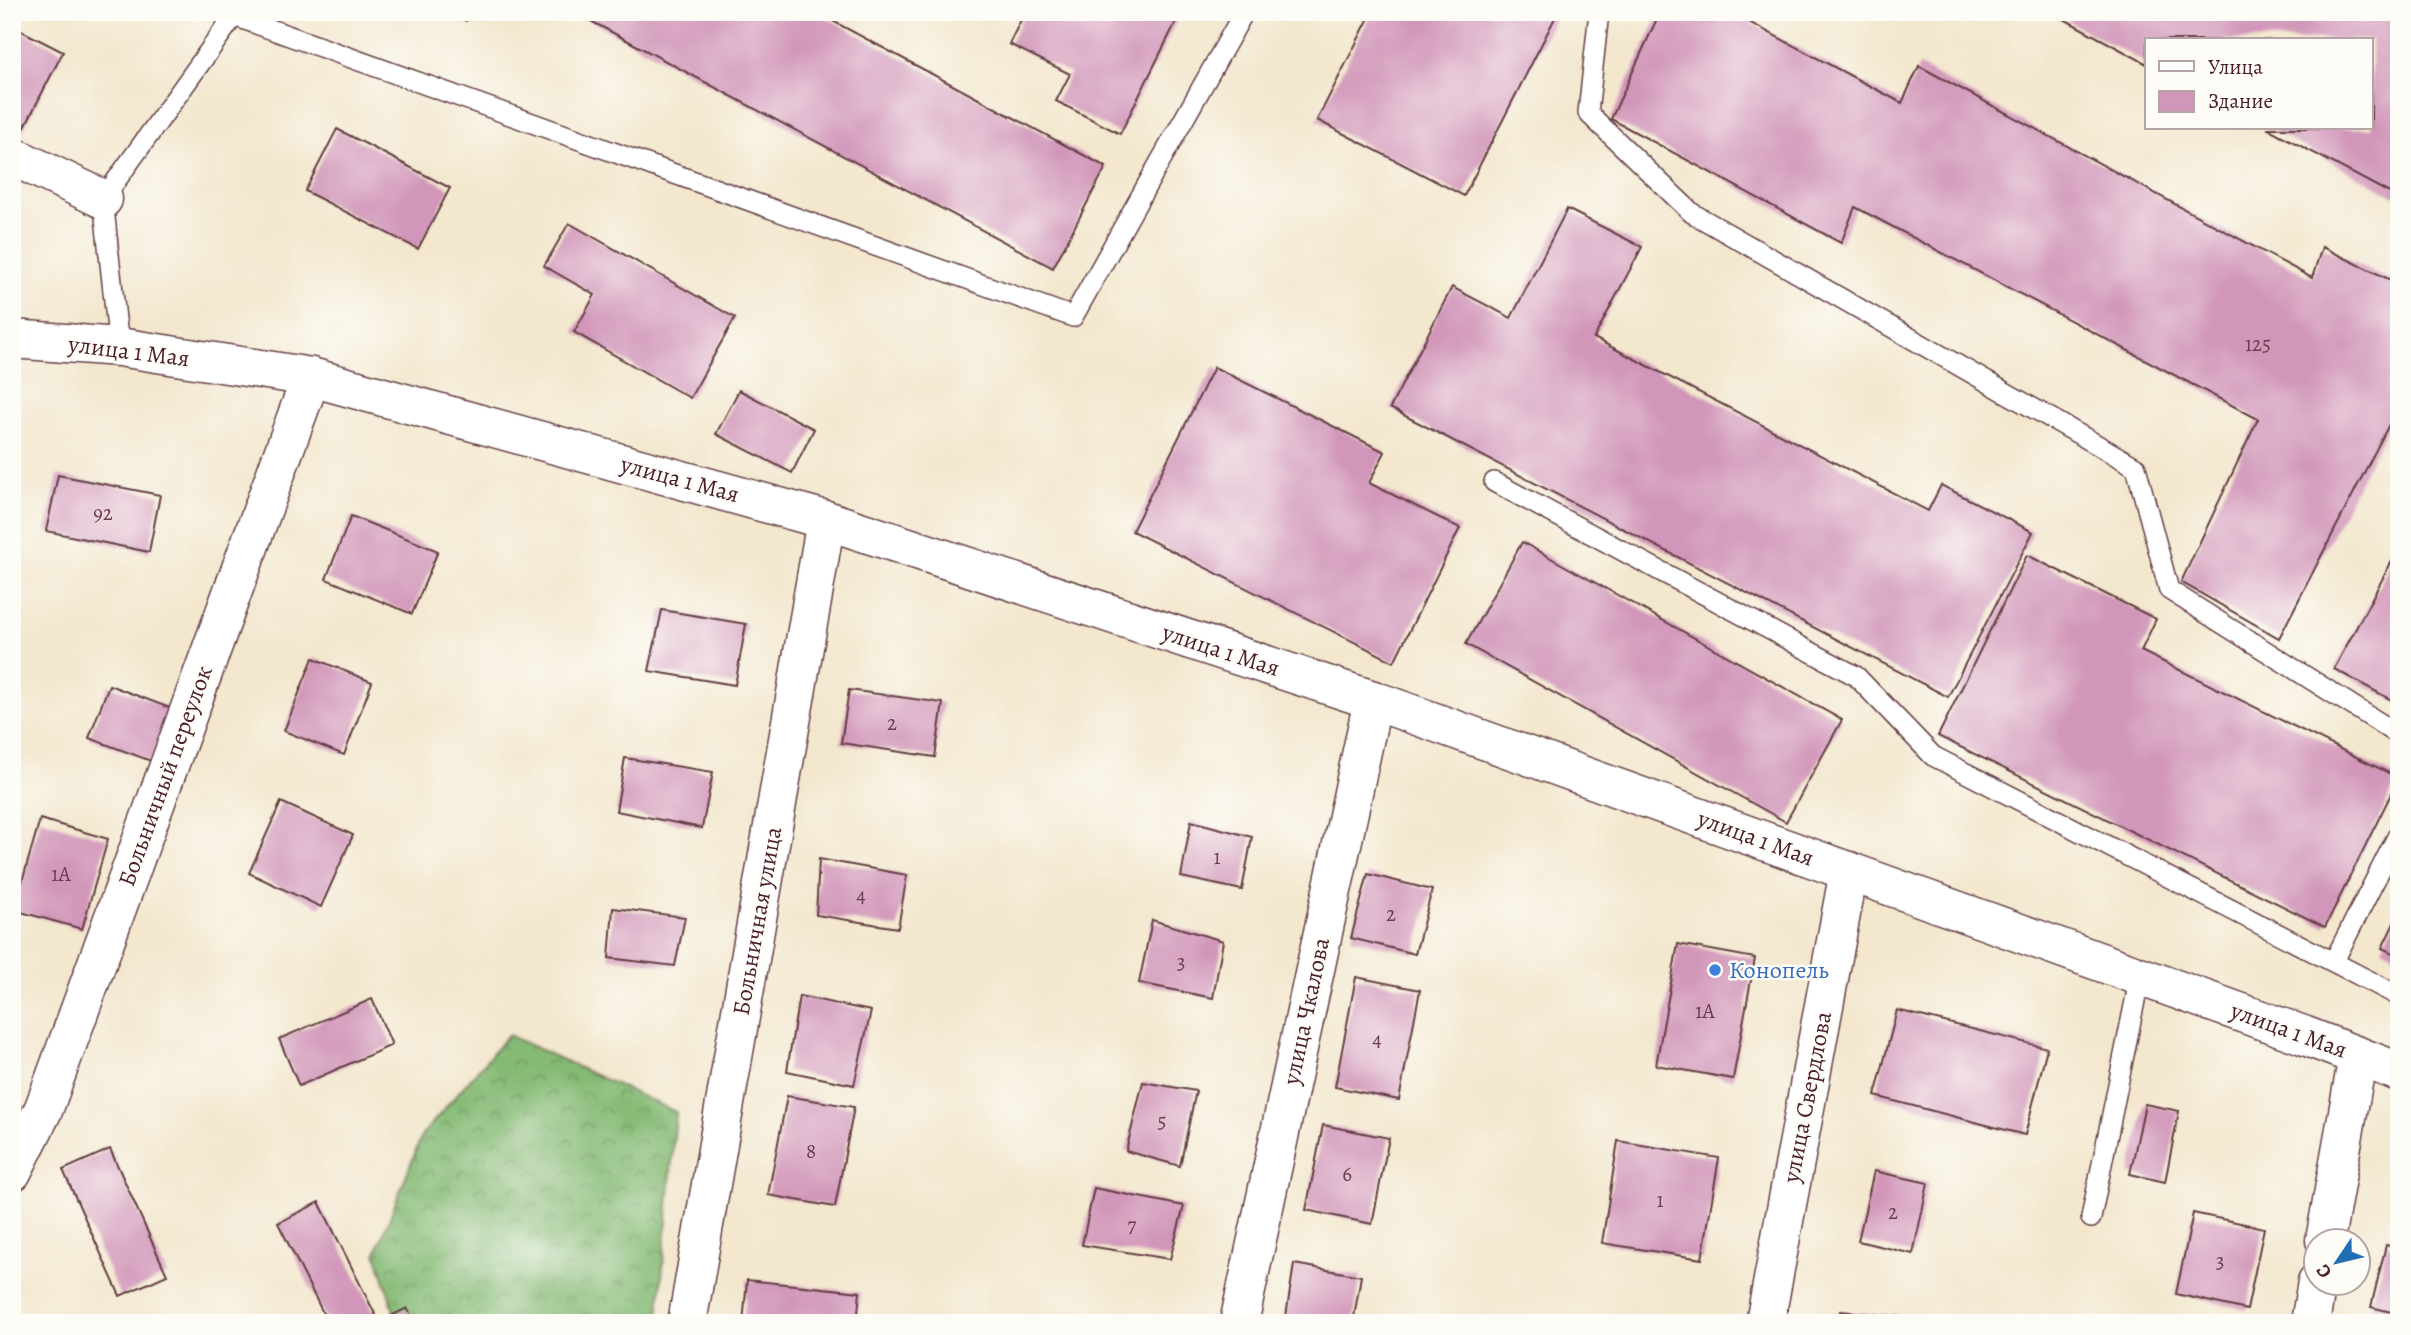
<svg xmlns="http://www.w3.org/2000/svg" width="2411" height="1335" font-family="Alegreya,serif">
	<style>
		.forest { fill: url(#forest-crowns); stroke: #686c50; stroke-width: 2 }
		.building { fill: #d196b9 }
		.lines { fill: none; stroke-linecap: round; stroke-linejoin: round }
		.lane-casing { stroke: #633d43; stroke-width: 22 }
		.street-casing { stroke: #633d43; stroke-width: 41 }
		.secondary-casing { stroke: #633d43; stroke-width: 41 }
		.lane { stroke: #fff; stroke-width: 19 }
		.street { stroke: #fff; stroke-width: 38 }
		.secondary { stroke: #fff; stroke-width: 38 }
		.shop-dot { fill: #3f7fe0; stroke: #fdfcf7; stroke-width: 2.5 }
		.labels { text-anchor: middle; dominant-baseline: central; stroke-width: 5; stroke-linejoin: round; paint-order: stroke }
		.number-label { font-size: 21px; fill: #6c3d4e }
		.street-label { font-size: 24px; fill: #4a1f2b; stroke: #fdfcf7 }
		.shop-label { font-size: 24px; fill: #366cbe; stroke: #fdfcf7; text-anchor: start }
	</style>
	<defs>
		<pattern id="forest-crowns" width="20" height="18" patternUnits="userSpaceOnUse" patternTransform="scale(1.75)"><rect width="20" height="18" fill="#85ba75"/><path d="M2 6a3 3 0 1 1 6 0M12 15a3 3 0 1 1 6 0" fill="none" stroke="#6f9760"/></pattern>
	</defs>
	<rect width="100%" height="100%" fill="#fdfcf7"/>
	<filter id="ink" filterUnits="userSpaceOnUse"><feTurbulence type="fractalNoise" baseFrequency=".0143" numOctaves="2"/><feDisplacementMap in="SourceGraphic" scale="14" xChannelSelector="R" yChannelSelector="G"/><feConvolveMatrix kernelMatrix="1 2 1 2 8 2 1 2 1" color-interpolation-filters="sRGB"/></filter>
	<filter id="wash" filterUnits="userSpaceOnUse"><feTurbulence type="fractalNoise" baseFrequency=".00686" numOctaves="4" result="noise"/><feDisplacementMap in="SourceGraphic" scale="28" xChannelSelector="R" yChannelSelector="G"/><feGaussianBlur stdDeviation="1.57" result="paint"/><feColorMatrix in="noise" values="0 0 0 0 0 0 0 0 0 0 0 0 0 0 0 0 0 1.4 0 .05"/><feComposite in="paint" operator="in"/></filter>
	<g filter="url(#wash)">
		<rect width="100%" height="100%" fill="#f3e7ce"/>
		<polygon class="forest" points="508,1035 676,1112 658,1323 412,1323 394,1311 376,1253 422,1135"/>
		<g id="blocks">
			<g class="building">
				<polygon points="449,12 471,12 466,21"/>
				<polygon points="574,12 816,12 1106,167 1053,268"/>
				<polygon points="1025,12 1181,12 1120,134 1056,101 1070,74 1009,44"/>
				<polygon points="1372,12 1558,12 1464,196 1317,120"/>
				<polygon points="1660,12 1730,12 1902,103 1919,66 2312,278 2322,247 2399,284 2399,405 2279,638 2181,582 2258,419 1855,207 1841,243 1611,119"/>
				<polygon points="2051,12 2399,12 2399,198 2267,128 2371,128 2371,40 2147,40 2147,64"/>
				<polygon points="12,26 63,52 21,134 12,129"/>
				<polygon points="337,129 450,188 418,249 305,191"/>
				<polygon points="1567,209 1642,247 1594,338 1928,511 1941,485 2033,532 1948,697 1390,408 1452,287 1511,318"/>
				<polygon points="569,223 735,318 690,398 574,332 595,295 544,266"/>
				<polygon points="1214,367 1385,452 1369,483 1460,528 1394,662 1132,531"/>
				<polygon points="739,390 814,429 792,473 716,434"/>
				<polygon points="12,437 18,438 13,461 12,461"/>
				<polygon points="58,475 160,495 149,552 46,531"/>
				<polygon points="351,516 438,551 412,614 326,579"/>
				<polygon points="1522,542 1842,720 1786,822 1466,644"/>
				<polygon points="2399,548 2399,699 2397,703 2334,669"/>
				<polygon points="2027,555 2156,619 2141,651 2399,778 2325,927 1938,736"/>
				<polygon points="662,610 746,624 735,685 649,671"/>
				<polygon points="12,656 17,657 14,675 12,675"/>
				<polygon points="313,658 372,682 344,755 284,731"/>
				<polygon points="109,685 170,708 151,761 89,738"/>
				<polygon points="849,690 943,703 935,757 841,743"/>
				<polygon points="625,758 713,772 702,828 616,811"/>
				<polygon points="281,802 353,835 321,907 249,873"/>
				<polygon points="40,819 108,839 82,929 14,910"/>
				<polygon points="1191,821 1252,837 1242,890 1181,877"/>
				<polygon points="819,859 907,875 898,928 816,915"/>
				<polygon points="1368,874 1432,890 1415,954 1351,938"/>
				<polygon points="613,908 685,917 675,966 609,958"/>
				<polygon points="2399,913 2399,956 2382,948"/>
				<polygon points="1152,920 1223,941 1213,998 1139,983"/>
				<polygon points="1678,944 1755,958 1733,1079 1656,1065"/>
				<polygon points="1356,977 1420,990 1399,1100 1335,1087"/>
				<polygon points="799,996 871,1011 854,1085 787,1071"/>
				<polygon points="372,999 392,1045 299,1086 279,1039"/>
				<polygon points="1897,1010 2047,1048 2025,1135 1875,1096"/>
				<polygon points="1143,1082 1196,1091 1180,1166 1126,1151"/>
				<polygon points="787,1096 854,1107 835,1207 768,1195"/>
				<polygon points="2145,1104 2179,1111 2165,1182 2130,1174"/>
				<polygon points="1323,1125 1389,1138 1372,1224 1306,1210"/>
				<polygon points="1618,1141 1719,1158 1702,1259 1602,1243"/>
				<polygon points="110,1149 167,1275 120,1296 63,1170"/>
				<polygon points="1874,1171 1928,1183 1913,1254 1858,1241"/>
				<polygon points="1094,1188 1184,1206 1170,1259 1082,1245"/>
				<polygon points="319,1202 379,1322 407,1308 415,1323 328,1323 278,1223"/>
				<polygon points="2193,1213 2264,1228 2247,1310 2176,1294"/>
				<polygon points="2386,1245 2399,1248 2399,1314 2371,1307"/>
				<polygon points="1294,1264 1361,1276 1353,1323 1285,1323"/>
				<polygon points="747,1280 860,1292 857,1323 743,1323"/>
				<polygon points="1840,1311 1904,1317 1904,1323 1839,1323"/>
				<polygon points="1628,1317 1655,1321 1655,1323 1627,1323"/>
			</g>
		</g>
	</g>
	<g filter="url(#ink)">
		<use href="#blocks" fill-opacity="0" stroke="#633d43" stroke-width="2"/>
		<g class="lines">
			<g class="lane-casing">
				<g id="lane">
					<polyline points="1599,12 1588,113 1692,213 2136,467 2169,590 2399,735"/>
					<polyline points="119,347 103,199 234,16 1073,317 1244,12"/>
					<polyline points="1494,482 1856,676 1933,756 2399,996"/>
					<polyline points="2334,961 2399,833"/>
					<polyline points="2091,1218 2140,976"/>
				</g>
			</g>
			<g class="street-casing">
				<g id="street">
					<polyline points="12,156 103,199"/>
					<polyline points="12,1172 44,1108 311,377"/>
					<polyline points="2325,1240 2358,1056"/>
					<polyline points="687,1323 826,520"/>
					<polyline points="1239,1323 1373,700"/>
					<polyline points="1765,1323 1849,871"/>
					<polyline points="2310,1323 2317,1282"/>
				</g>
			</g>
			<g class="secondary-casing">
				<polyline id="secondary" points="12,339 119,347 311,377 826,520 1373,700 2303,1035 2399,1072"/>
			</g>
			<use href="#lane" class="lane"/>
			<use href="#street" class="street"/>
			<use href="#secondary" class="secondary"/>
		</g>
	</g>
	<circle class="shop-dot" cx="1715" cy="970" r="7"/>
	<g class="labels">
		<g class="number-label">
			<text x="2258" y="344">125</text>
			<text x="103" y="513">92</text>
			<text x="892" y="723">2</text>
			<text x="1217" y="857">1</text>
			<text x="61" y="874">1А</text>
			<text x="861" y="895">4</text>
			<text x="1391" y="914">2</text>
			<text x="1181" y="962">3</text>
			<text x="1705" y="1011">1А</text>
			<text x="1377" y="1039">4</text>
			<text x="1162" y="1121">5</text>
			<text x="811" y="1151">8</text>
			<text x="1347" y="1174">6</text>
			<text x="1660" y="1200">1</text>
			<text x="1893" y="1212">2</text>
			<text x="1132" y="1225">7</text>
			<text x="2220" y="1261">3</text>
		</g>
		<g class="street-label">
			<text transform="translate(129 351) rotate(7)">улица 1 Мая</text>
			<text transform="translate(680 479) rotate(15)">улица 1 Мая</text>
			<text transform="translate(1221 650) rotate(18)">улица 1 Мая</text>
			<text transform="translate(165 776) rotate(-70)">Больничный переулок</text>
			<text transform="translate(1756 838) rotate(20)">улица 1 Мая</text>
			<text transform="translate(757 921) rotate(-80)">Больничная улица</text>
			<text transform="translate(1306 1011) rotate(-78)">улица Чкалова</text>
			<text transform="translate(2289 1030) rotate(20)">улица 1 Мая</text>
			<text transform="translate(1807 1097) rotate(-79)">улица Свердлова</text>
		</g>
		<g class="shop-label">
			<text x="1729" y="970">Конопель</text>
		</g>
	</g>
	<rect width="2411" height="1335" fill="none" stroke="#fdfcf7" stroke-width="42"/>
	<rect x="2145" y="38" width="228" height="91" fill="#fdfcf7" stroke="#b5a4a5" stroke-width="2"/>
	<rect x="2159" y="61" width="35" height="10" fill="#ffffff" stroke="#b5a4a5" stroke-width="2"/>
	<text x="2208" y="74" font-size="21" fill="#4a1f2b">Улица</text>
	<rect x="2159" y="91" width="35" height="21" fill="#d196b9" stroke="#b5a4a5" stroke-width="2"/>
	<text x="2208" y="108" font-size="21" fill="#4a1f2b">Здание</text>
	<g transform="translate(2337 1262) rotate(235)"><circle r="33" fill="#fdfcf7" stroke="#b5a4a5" stroke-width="2"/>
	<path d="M0-5L12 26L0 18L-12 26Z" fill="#1f6fb2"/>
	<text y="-10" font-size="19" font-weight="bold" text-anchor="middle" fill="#4a1f2b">С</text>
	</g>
</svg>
